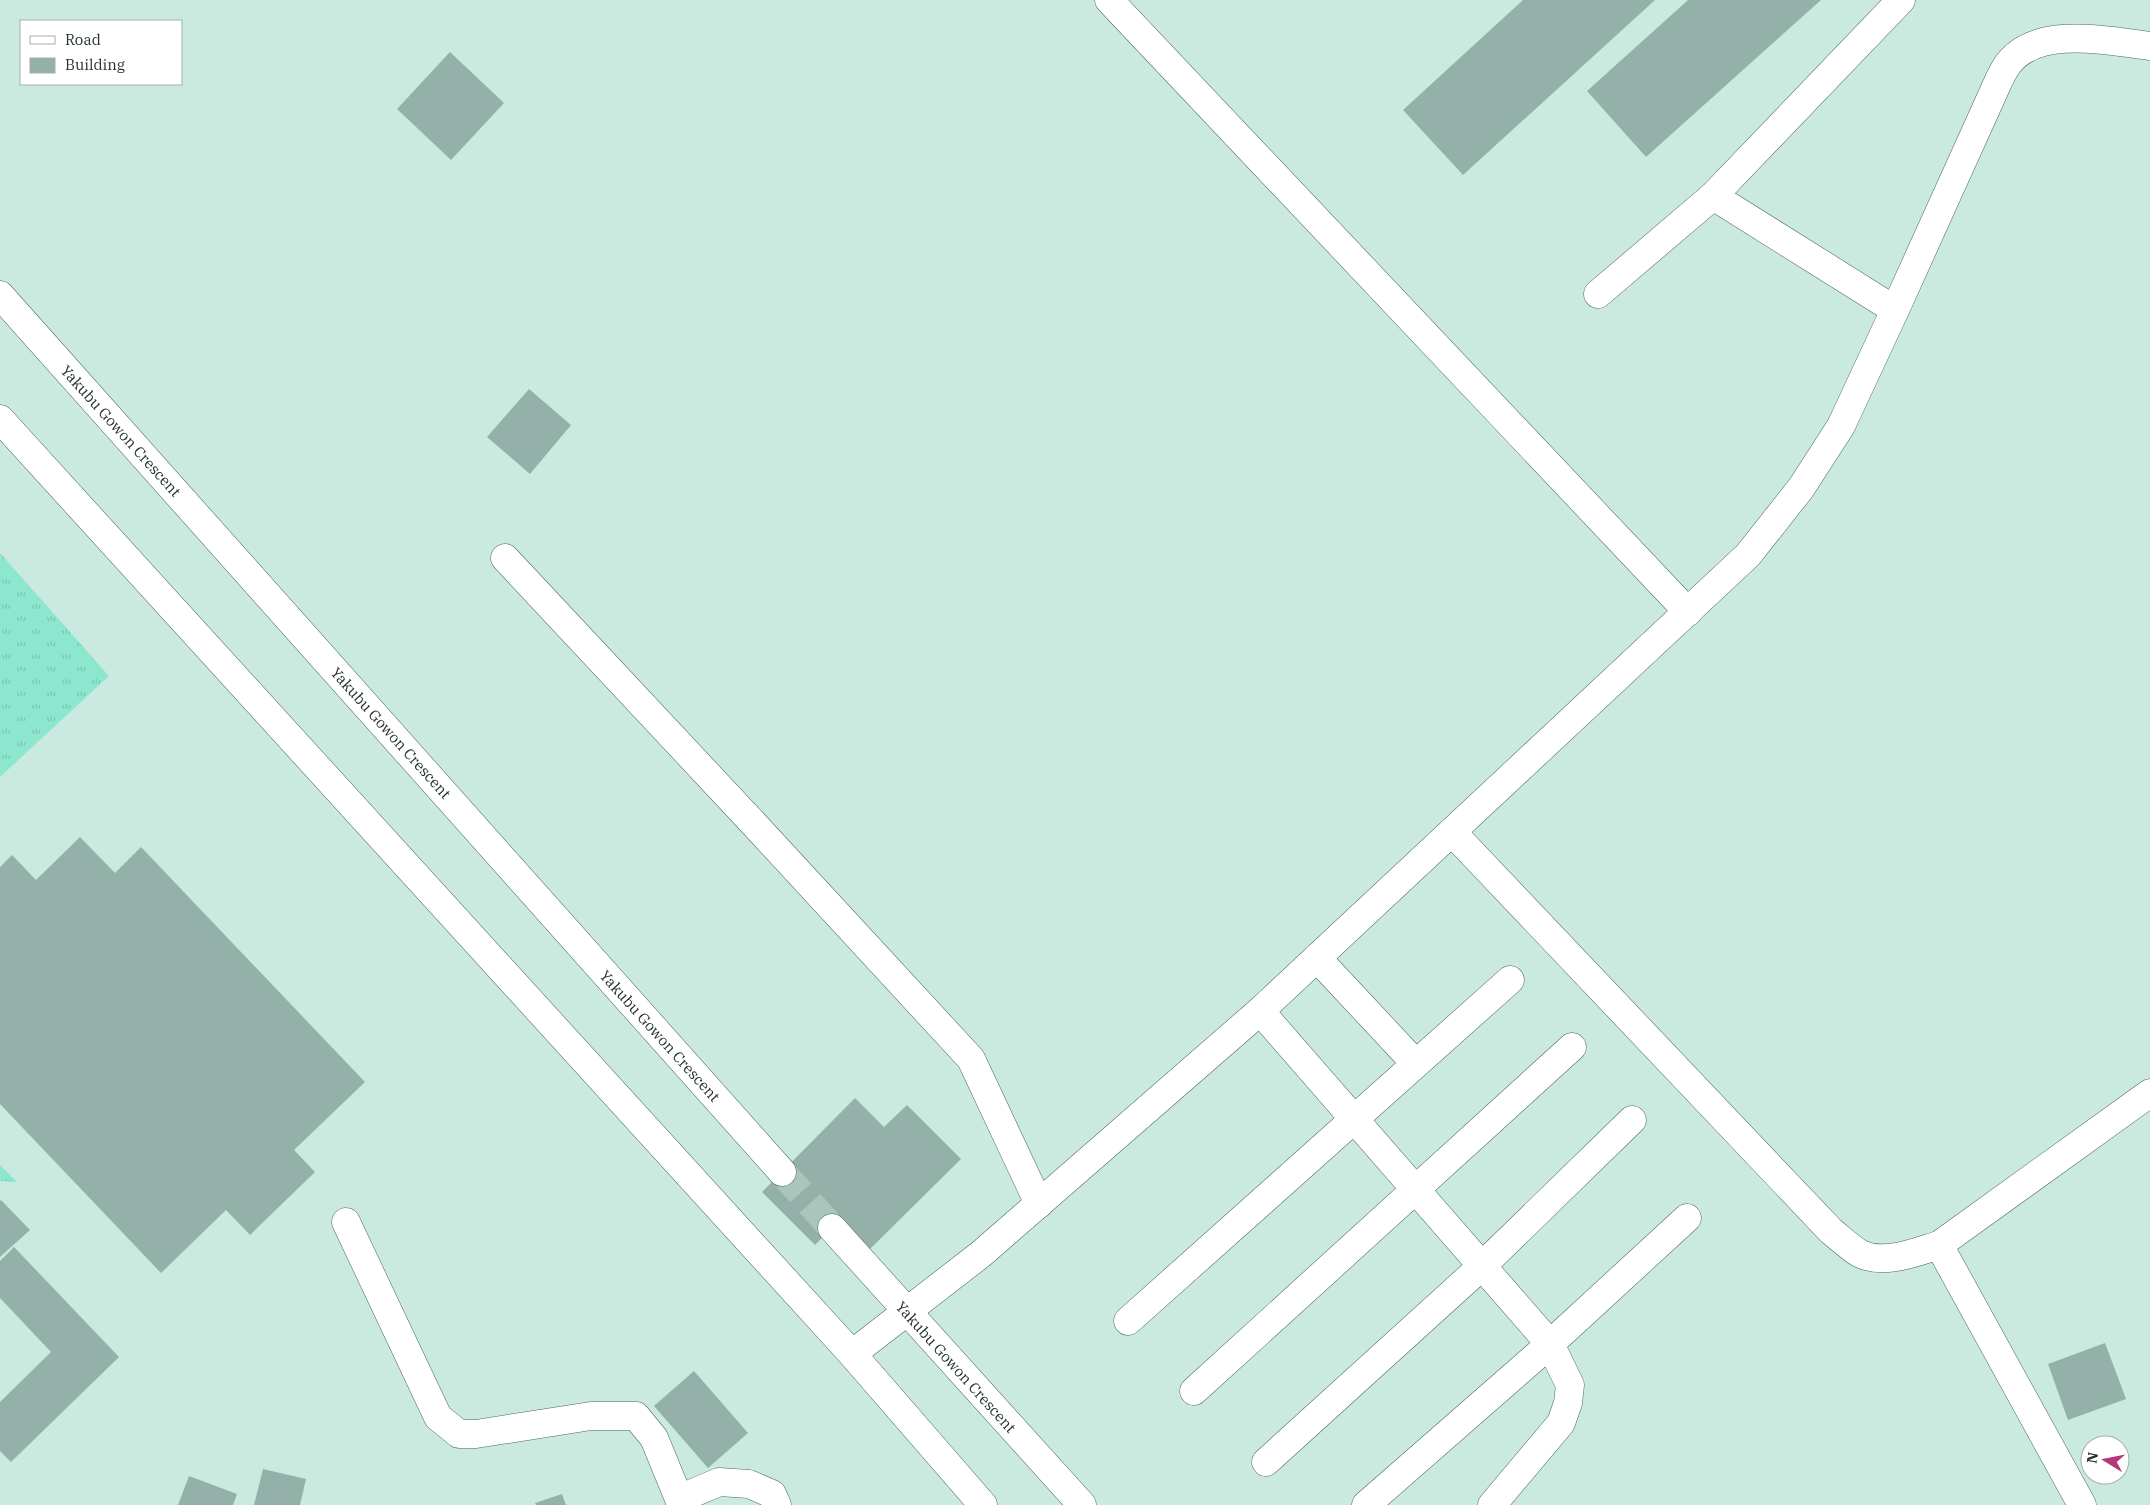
<svg xmlns="http://www.w3.org/2000/svg" width="2150" height="1505" font-family="'IBM Plex Serif',serif">
	<style>
		.grass { fill: url(#grass-tufts) }
		.building { fill: #93b1a8 }
		.lines { fill: none; stroke-linecap: round; stroke-linejoin: round }
		.minor-tunnel { stroke: #a9c5bc; stroke-width: 28; stroke-dasharray: 28 14; stroke-linecap: butt }
		.minor-casing { stroke: #4b665e; stroke-width: 29 }
		.minor { stroke: #fff; stroke-width: 28 }
		.labels { text-anchor: middle; dominant-baseline: central; stroke-width: 5; stroke-linejoin: round; paint-order: stroke }
		.street-label { font-size: 15px; fill: #26322e; stroke: #fff }
	</style>
	<defs>
		<pattern id="grass-tufts" width="24" height="20" patternUnits="userSpaceOnUse" patternTransform="scale(1.25)"><rect width="24" height="20" fill="#8de7ce"/><path d="M3 7l-1-3M5 7V3M7 7l1-3M15 17l-1-3M17 17v-4M19 17l1-3" fill="none" stroke="#7ac7b1"/></pattern>
	</defs>
	<rect width="100%" height="100%" fill="#caeae0"/>
	<g class="grass">
		<polygon points="0,553 109,676 0,777"/>
		<polygon points="0,1165 17,1182 0,1181"/>
	</g>
	<g class="building">
		<polygon points="1523,0 1655,0 1463,175 1403,110"/>
		<polygon points="1688,0 1821,0 1646,157 1587,91"/>
		<polygon points="450,52 504,103 451,160 397,109"/>
		<polygon points="529,389 571,425 530,474 487,437"/>
		<polygon points="80,837 115,873 141,847 365,1082 294,1150 315,1172 250,1235 226,1210 161,1273 0,1104 0,867 12,855 36,880"/>
		<polygon points="855,1098 884,1127 907,1105 961,1159 870,1249 841,1219 815,1245 762,1192"/>
		<polygon points="1,1200 30,1230 0,1257 0,1201"/>
		<polygon points="14,1247 119,1357 11,1462 0,1451 0,1402 51,1352 0,1298 0,1261"/>
		<polygon points="2105,1343 2126,1399 2068,1420 2048,1364"/>
		<polygon points="694,1371 748,1433 708,1468 654,1406"/>
		<polygon points="263,1469 306,1479 300,1505 254,1505"/>
		<polygon points="189,1476 237,1494 233,1505 178,1505"/>
		<polygon points="562,1494 566,1505 536,1505 535,1503"/>
	</g>
	<g class="lines">
		<polyline class="minor-tunnel" points="782,1172 832,1228"/>
		<g class="minor-casing">
			<g id="minor">
				<polyline points="1109,0 1688,612"/>
				<polyline points="1713,196 1901,0"/>
				<polyline points="1598,294 1713,196 1895,310"/>
				<polyline points="0,295 782,1172"/>
				<polyline points="0,419 852,1354 983,1505"/>
				<polyline points="505,558 754,824 971,1059 1039,1204"/>
				<path d="M1452,832L1831,1231C1840,1238 1849,1247 1859,1253C1883,1266 1916,1252 1939,1245L2150,1093"/>
				<polyline points="1317,958 1416,1064"/>
				<polyline points="1260,1011 1550,1344 1570,1385 1568,1403 1561,1423 1492,1505"/>
				<polyline points="346,1222 438,1417 459,1434 476,1434 591,1416 636,1416 654,1438 679,1499 719,1482 749,1484 772,1494 777,1505"/>
				<polyline points="832,1228 1082,1505"/>
				<polyline points="1939,1245 2082,1505"/>
				<polyline points="1128,1321 1510,980"/>
				<path d="M852,1354L981,1254L1260,1011L1748,555L1801,488L1841,426L1895,310L1994,91C1998,82 2002,72 2008,64C2037,25 2109,41 2150,46"/>
				<polyline points="1194,1391 1572,1047"/>
				<polyline points="1266,1462 1482,1266 1632,1120"/>
				<polyline points="1366,1505 1550,1344 1687,1218"/>
			</g>
		</g>
		<use href="#minor" class="minor"/>
	</g>
	<g class="labels">
		<g class="street-label">
			<text transform="translate(121 431) rotate(48)">Yakubu Gowon Crescent</text>
			<text transform="translate(391 733) rotate(48)">Yakubu Gowon Crescent</text>
			<text transform="translate(660 1036) rotate(48)">Yakubu Gowon Crescent</text>
			<text transform="translate(956 1367) rotate(48)">Yakubu Gowon Crescent</text>
		</g>
	</g>
	<rect x="20" y="20" width="162" height="65" fill="#ffffff" stroke="#a8adab"/>
	<rect x="30" y="36" width="25" height="8" fill="#ffffff" stroke="#a8adab"/>
	<text x="65" y="45" font-size="15" fill="#26322e">Road</text>
	<rect x="30" y="58" width="25" height="15" fill="#93b1a8" stroke="#a8adab"/>
	<text x="65" y="70" font-size="15" fill="#26322e">Building</text>
	<g transform="translate(2105 1460) rotate(280)"><circle r="24" fill="#ffffff" stroke="#a8adab"/>
	<path d="M0-4L9 19L0 12L-9 19Z" fill="#b9357b"/>
	<text y="-8" font-size="14" font-weight="bold" text-anchor="middle" fill="#26322e">N</text>
	</g>
</svg>
